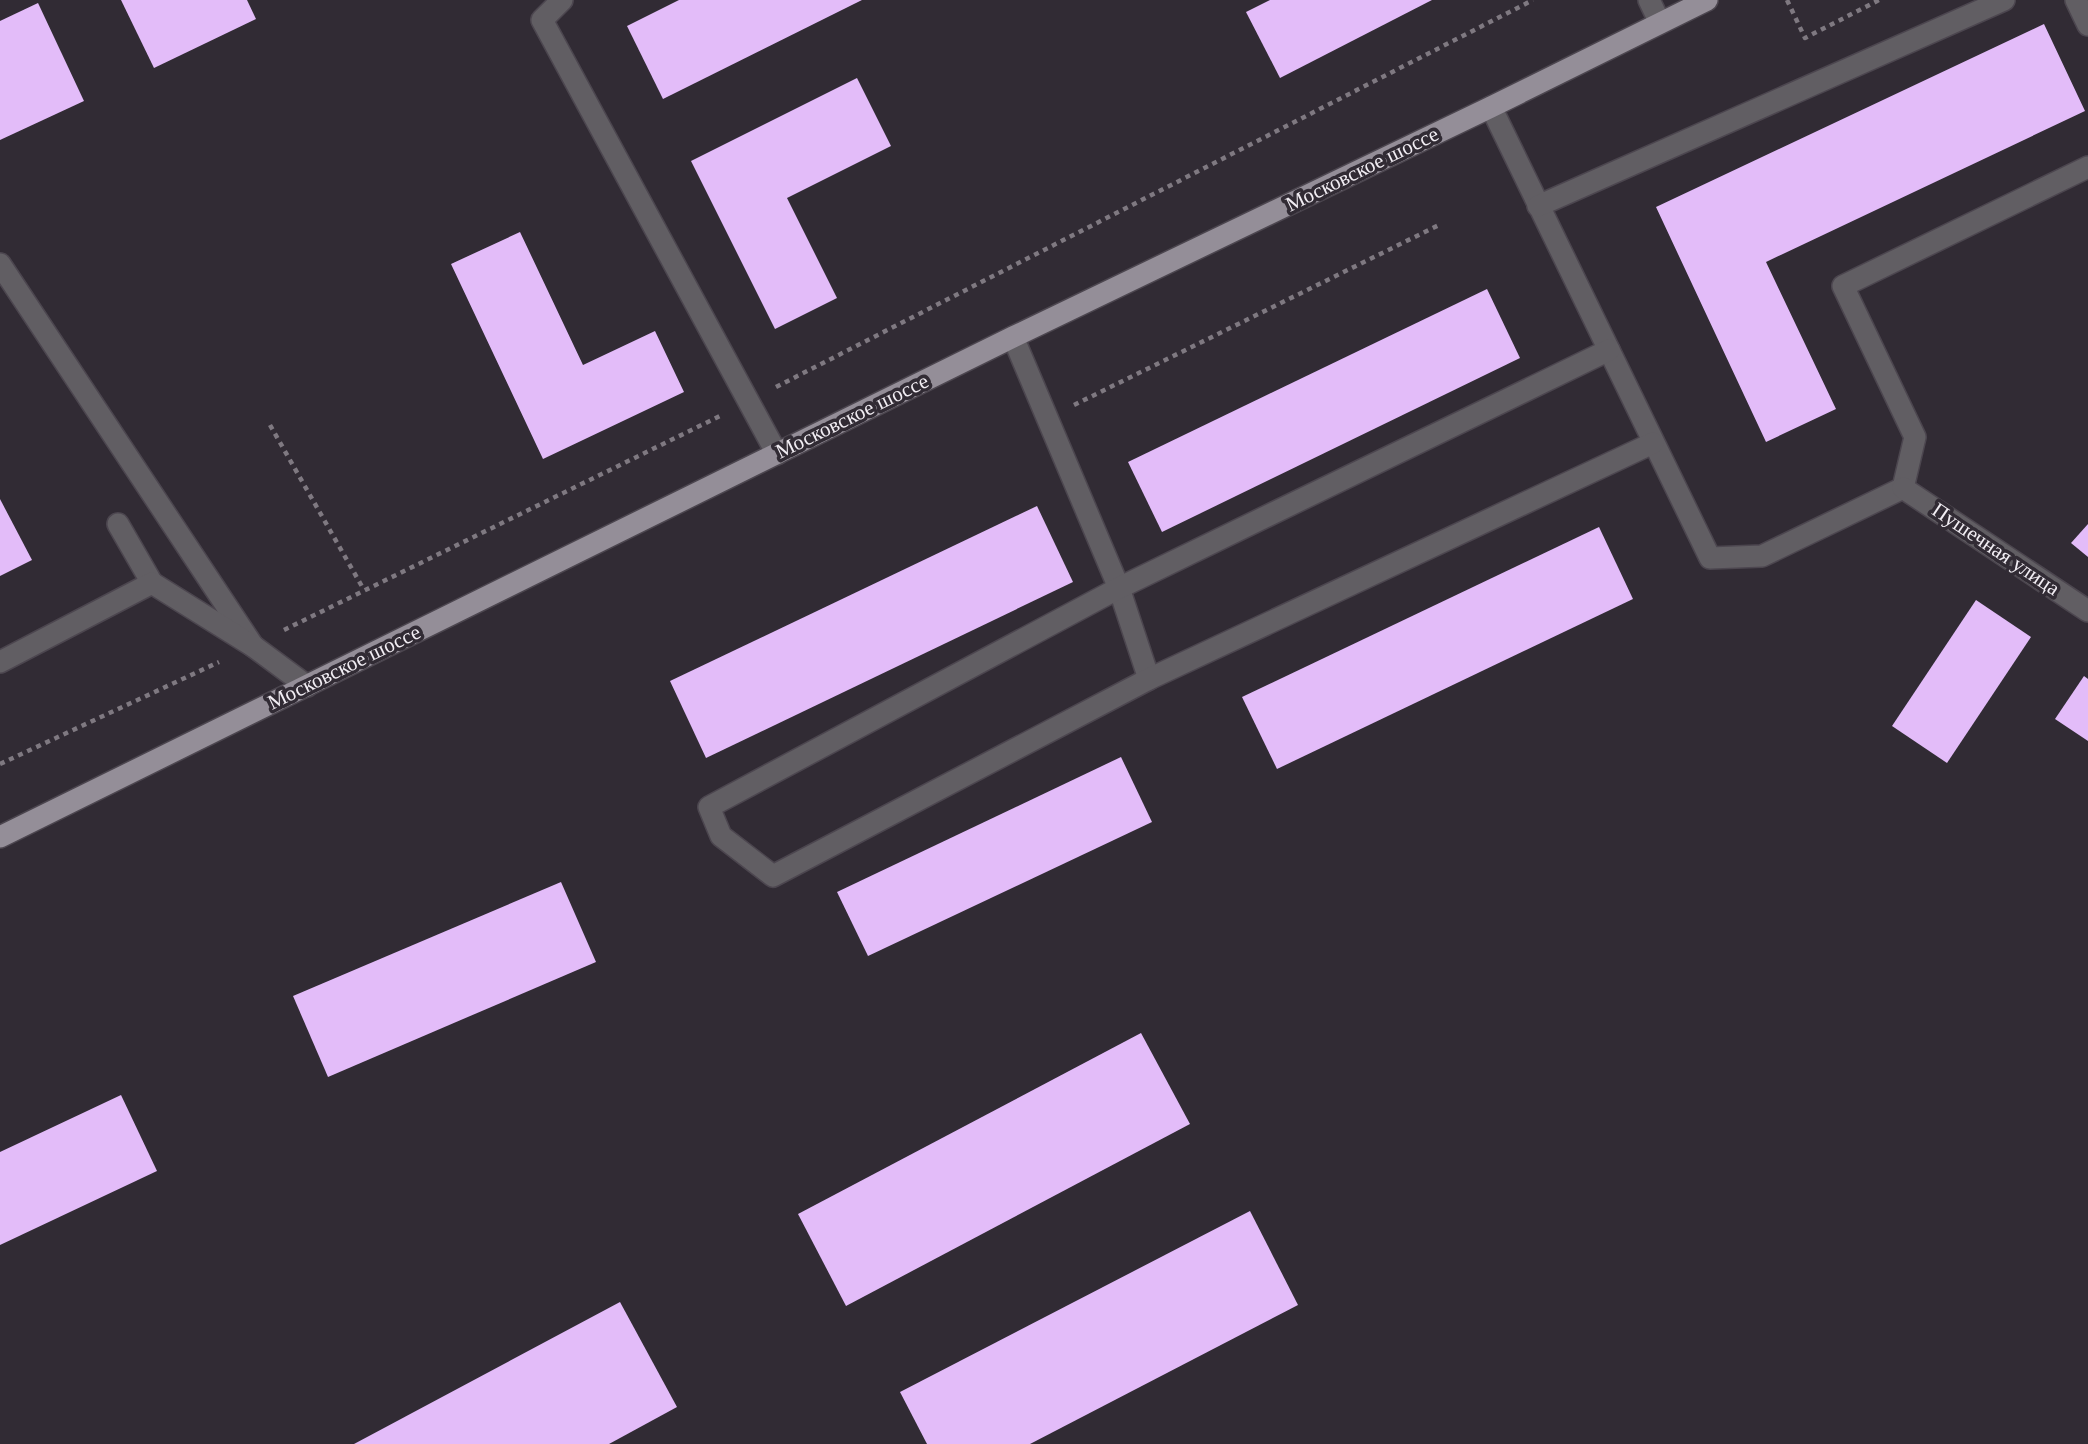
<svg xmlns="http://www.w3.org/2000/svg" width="2088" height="1444" font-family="Georgia,serif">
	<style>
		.building { fill: #e3bcf9 }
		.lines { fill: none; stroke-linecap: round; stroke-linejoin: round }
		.minor-casing { stroke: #4c464f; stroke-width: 24 }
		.major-casing { stroke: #4c464f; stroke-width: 24 }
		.path { stroke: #7f7981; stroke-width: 4.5; stroke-dasharray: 5 5; stroke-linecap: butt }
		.minor { stroke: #615e63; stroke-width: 21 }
		.major { stroke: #948e98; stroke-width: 21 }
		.labels { text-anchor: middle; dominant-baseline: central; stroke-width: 7; stroke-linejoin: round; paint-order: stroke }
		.street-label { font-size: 21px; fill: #f1edf3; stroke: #312b34 }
	</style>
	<rect width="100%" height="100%" fill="#312b34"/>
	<g class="building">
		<polygon points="121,0 247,0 256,19 154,68"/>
		<polygon points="679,0 862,0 663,99 627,26"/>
		<polygon points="1270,0 1432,0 1280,78 1246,12"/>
		<polygon points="38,3 84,101 0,140 0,21"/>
		<polygon points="2044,24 2085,111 1766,262 1836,409 1766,442 1656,207"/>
		<polygon points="857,78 891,146 787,198 837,298 775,329 691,161"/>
		<polygon points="520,232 583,365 655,331 684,392 543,459 451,264"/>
		<polygon points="1487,289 1520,358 1162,532 1128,462"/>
		<polygon points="0,499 32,560 0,576"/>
		<polygon points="1037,506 1073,582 706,758 670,681"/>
		<polygon points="2088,524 2088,557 2071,543"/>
		<polygon points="1599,527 1633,599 1277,769 1242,697"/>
		<polygon points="1976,600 2031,637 1947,763 1892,726"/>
		<polygon points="2084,676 2088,679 2088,741 2055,719"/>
		<polygon points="1121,757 1152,822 868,956 837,892"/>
		<polygon points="561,882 596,962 328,1077 293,996"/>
		<polygon points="1141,1033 1190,1124 846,1306 798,1214"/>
		<polygon points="121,1095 157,1171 0,1245 0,1152"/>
		<polygon points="1250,1211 1298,1305 1030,1444 927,1444 900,1392"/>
		<polygon points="620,1302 677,1407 609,1444 354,1444"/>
	</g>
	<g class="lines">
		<g class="minor-casing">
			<g id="minor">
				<polyline points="562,0 542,20 777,454"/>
				<polyline points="1649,0 1660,23"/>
				<polyline points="2076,0 2088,25"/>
				<polyline points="1491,107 1710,558 1762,556 1903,488 1915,437 1843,286 2088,167"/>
				<polyline points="1538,206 2004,0"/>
				<polyline points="0,264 253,646"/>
				<polyline points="1013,337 1119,588 1149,679"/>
				<polyline points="1609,350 1119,588 709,807 721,836 773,876 1149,679 1653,443"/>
				<polyline points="1903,488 2088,611"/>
				<polyline points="118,524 152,583"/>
				<polyline points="0,662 152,583 253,646 307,686"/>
			</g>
		</g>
		<g class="major-casing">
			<polyline id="major" points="0,837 1013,337 1491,107 1707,0"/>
		</g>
		<g class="path">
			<polyline points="1787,0 1805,38 1879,0"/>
			<polyline points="776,387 1533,0"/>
			<polyline points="1074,405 1439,225"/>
			<polyline points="270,425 364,590"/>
			<polyline points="284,630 722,415"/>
			<polyline points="0,764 219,662"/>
		</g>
		<use href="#minor" class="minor"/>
		<use href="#major" class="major"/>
	</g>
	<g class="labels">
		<g class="street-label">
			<text transform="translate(1362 169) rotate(-26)">Московское шоссе</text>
			<text transform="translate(852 416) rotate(-26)">Московское шоссе</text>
			<text transform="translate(1996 549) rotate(34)">Пушечная улица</text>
			<text transform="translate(344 667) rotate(-26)">Московское шоссе</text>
		</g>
	</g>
</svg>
